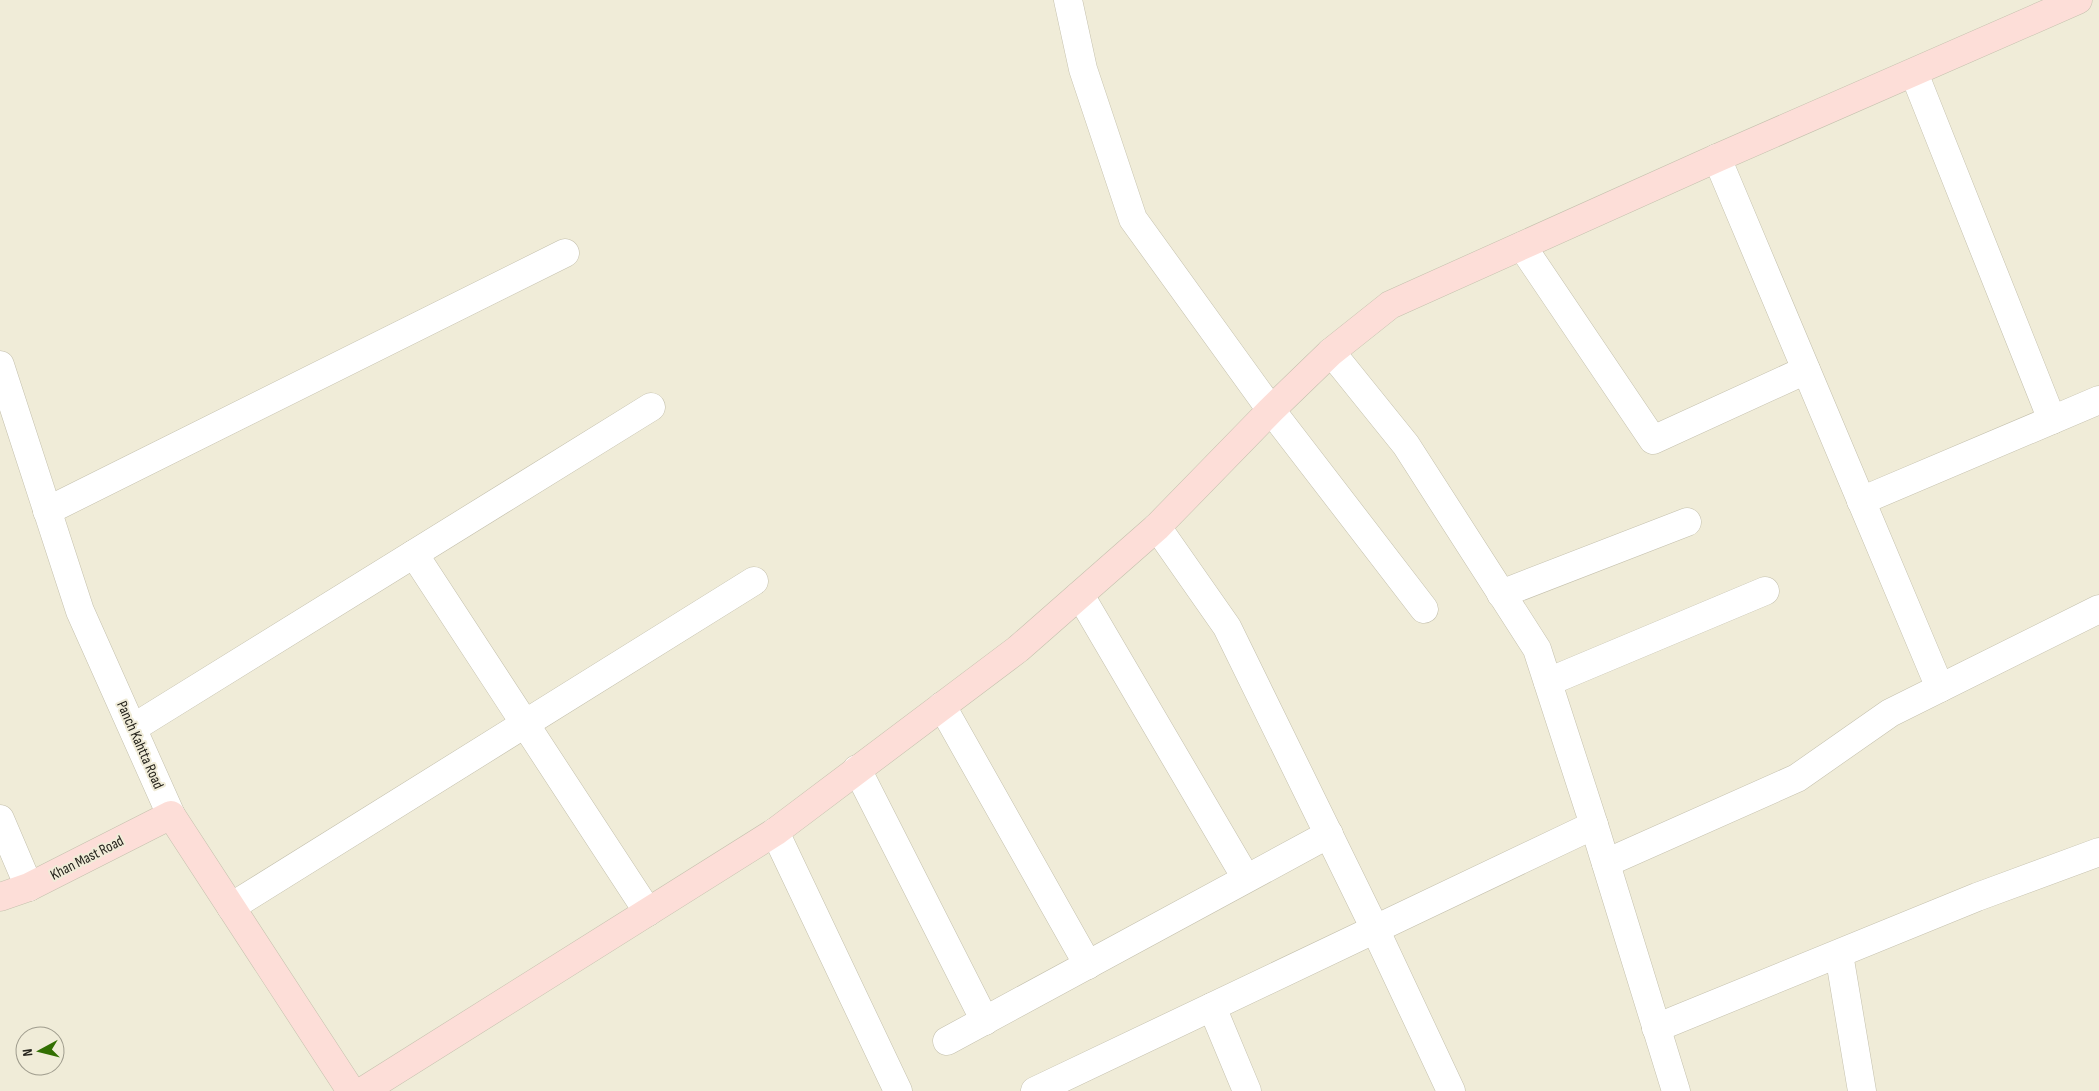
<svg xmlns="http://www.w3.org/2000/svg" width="2099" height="1091" font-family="'Sofia Sans Condensed',sans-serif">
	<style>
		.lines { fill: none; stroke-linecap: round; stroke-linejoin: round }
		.minor-casing { stroke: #c4c0ad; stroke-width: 29 }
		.tertiary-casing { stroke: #c4c0ad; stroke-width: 29 }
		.secondary-casing { stroke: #c4c0ad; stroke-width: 29 }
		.minor { stroke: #fff; stroke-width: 28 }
		.tertiary { stroke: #fff; stroke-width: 28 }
		.secondary { stroke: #fdded8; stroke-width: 28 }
		.labels { text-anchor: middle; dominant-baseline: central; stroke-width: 4; stroke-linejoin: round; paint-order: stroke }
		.street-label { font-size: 15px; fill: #25231c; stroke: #f0ecd8 }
	</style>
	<rect width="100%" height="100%" fill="#f0ecd8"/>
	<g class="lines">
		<g class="minor-casing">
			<g id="minor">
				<polyline points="1068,0 1083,69 1133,219 1271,410 1424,609"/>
				<polyline points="1914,73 2052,420"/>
				<polyline points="1717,158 1940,688"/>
				<polyline points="1522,246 1653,440 1806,370"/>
				<polyline points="1331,352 1406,445 1537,649 1594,825 1676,1091"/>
				<polyline points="1861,501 2099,400"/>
				<polyline points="47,511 565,253"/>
				<polyline points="1157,527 1227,627 1375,929 1451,1091"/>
				<polyline points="414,554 648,912"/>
				<polyline points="1501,594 1687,522"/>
				<polyline points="1080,595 1246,878"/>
				<polyline points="1548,682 1765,591"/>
				<polyline points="942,706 1088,965"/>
				<polyline points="133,728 651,407"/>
				<polyline points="857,769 985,1021"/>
				<polyline points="0,819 29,887"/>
				<polyline points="775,832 898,1091"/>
				<polyline points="1606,863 1797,778 1890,713 2099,609"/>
				<polyline points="231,907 754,581"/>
				<polyline points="1839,954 1862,1091"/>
				<polyline points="1212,1007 1247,1091"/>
				<polyline points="1656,1028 1977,897 2099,852"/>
				<polyline points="947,1041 1329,834"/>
				<polyline points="1035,1091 1594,825"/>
			</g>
		</g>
		<g class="tertiary-casing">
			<polyline id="tertiary" points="0,365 80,611 171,815"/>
		</g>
		<g class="secondary-casing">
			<g id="secondary">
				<polyline points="0,897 29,887 171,815 351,1091"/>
				<polyline points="363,1091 775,832 1018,649 1157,527 1271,410 1331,352 1390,305 1717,158 2078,0"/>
			</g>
		</g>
		<use href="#minor" class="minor"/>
		<use href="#tertiary" class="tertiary"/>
		<use href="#secondary" class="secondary"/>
	</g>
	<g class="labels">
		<g class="street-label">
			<text transform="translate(140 745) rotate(66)">Panch Kahtta Road</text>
			<text transform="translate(87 858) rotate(-27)">Khan Mast Road</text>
		</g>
	</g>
	<g transform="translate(40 1051) rotate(263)"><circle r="24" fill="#f0ecd8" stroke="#9f9c8d"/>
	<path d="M0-4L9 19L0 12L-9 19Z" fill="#326f02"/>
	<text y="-8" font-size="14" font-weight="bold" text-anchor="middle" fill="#25231c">N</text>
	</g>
</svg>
